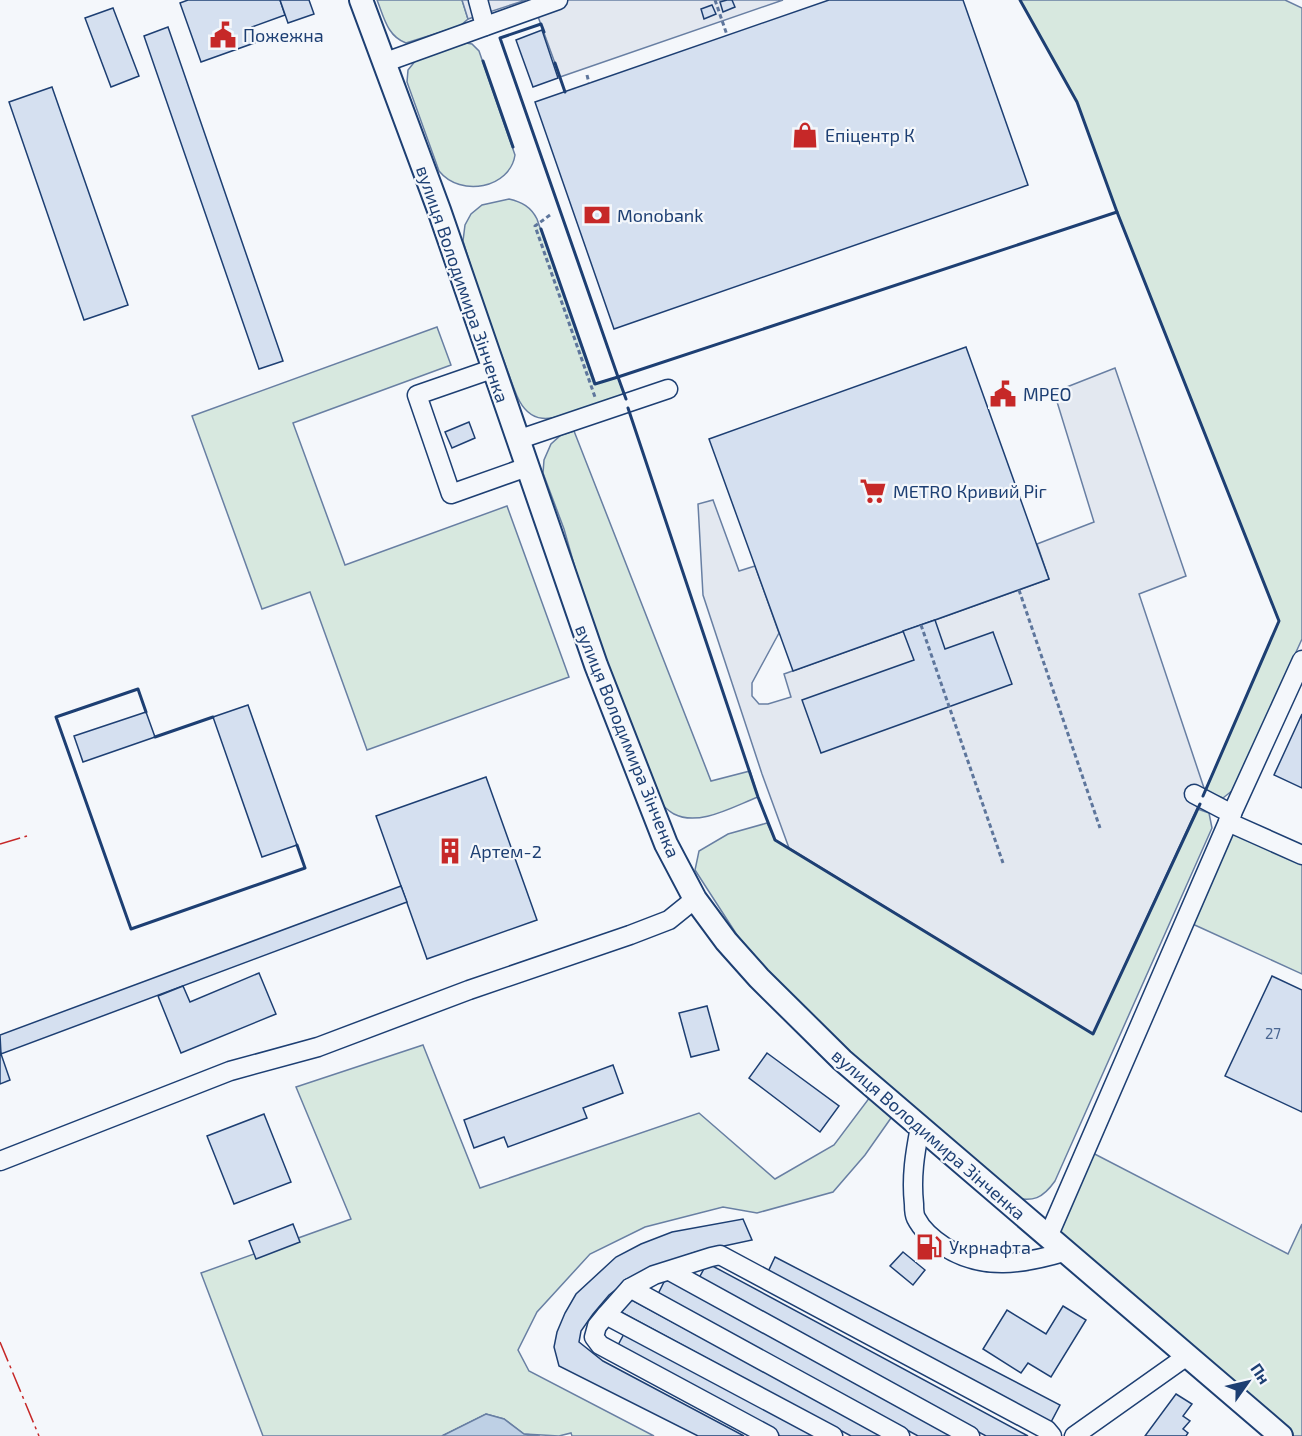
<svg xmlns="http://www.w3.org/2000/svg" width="1302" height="1436" font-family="'Exo 2',sans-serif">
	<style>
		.green { fill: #d7e8df; stroke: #687fa3; stroke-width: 1.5 }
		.parking { fill: #e3e8f0; stroke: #687fa3; stroke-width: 1.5 }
		.water { fill: #bed0e5; stroke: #687fa3; stroke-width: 1.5 }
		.building { fill: #d5e0f0; stroke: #1d3f73; stroke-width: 1.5 }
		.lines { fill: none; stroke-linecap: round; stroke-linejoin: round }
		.minor-casing { stroke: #1d3f73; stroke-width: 21 }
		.major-casing { stroke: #1d3f73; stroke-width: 26 }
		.path { stroke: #5e769c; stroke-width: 3; stroke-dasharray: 4.5 3; stroke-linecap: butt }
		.minor { stroke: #f4f7fb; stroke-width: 18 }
		.major { stroke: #f4f7fb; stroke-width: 22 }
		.wall { stroke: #1d3f73; stroke-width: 3 }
		.power { stroke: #c62828; stroke-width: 1.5; stroke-dasharray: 21 4.5 3 4.5; stroke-linecap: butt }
		.labels { text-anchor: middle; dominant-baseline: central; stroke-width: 4.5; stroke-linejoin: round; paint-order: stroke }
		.number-label { font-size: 15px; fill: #4b6792 }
		.poi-label { font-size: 18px; fill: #1d3f73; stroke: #f4f7fb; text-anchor: start }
		.street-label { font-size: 18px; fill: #1d3f73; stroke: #f4f7fb }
	</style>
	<rect width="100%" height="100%" fill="#f4f7fb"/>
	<g class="green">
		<path d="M377,0H462L468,19L460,26L406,43C387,36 384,17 377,0Z"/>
		<polygon points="1020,0 1285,0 1302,8 1302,639 1233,790 1223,798 1205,791 1279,621 1117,212 1077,102"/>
		<path d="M466,43L472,44L479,51L515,155C510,188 461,198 439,171L407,82L408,70L416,60Z"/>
		<path d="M509,199C522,202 531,207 537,219L594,384L618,377L624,395C609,400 595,405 580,410C553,419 531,428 517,396C508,375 503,353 492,334L463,241L465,225L471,214L482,205Z"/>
		<polygon points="437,327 451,365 293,423 345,565 507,506 569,677 367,750 310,592 262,609 192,416"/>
		<path d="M574,431L711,781L750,771L758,797C734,806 699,827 674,814C670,812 666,808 662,805L587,610L564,529L543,473L544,460L551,444L561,435Z"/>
		<path d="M1192,807L1209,813L1212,828L1055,1181C1043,1198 1033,1203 1012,1197L850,1054L768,972L737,935L695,870L699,851L728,834L767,823L775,840L891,910Z"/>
		<polygon points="1228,822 1302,855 1302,974 1186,921"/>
		<polygon points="423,1045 480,1188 699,1113 775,1179 834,1145 876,1089 898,1108 865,1155 833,1192 757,1213 723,1207 645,1227 590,1254 537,1312 518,1350 529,1371 654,1436 572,1436 571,1433 559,1436 524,1434 504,1419 486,1414 442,1436 263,1436 201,1273 351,1219 296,1087"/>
		<polygon points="1085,1149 1288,1254 1302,1224 1302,1436 1281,1436 1048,1237"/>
	</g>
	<g class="parking">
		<polygon points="462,0 526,0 468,19"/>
		<polygon points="532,0 783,0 560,77"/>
		<polygon points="1115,368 1186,576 1139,594 1205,791 1093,1034 789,848 762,774 703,595 698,504 713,500 739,571 755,566 779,633 752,683 752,696 759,704 768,704 791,697 784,674 1049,579 1037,544 1094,522 1054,392"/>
	</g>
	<polygon class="water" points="486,1414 504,1419 524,1434 540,1436 442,1436"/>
	<g class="building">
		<polygon points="188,0 280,0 285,15 252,27 257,42 201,62 180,3"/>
		<polygon points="280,0 309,0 314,14 288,23"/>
		<polygon points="727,0 732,0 735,7 723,12 720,2"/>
		<polygon points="829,0 963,0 1028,185 614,329 535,102"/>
		<polygon points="712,5 716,14 704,19 701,9"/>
		<polygon points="113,8 139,76 111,87 85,18"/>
		<polygon points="168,27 283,361 259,369 144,36"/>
		<polygon points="542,30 558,78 533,87 516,40"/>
		<polygon points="52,87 128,305 84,320 9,102"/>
		<polygon points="966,347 1049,579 793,671 709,439"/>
		<polygon points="469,422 475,438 452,448 445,432"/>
		<polygon points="935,620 945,649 993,632 1012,684 821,753 802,700 914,660 903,631"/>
		<polygon points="248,705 297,845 262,857 213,717"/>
		<polygon points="146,712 155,737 83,762 74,736"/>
		<polygon points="1302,714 1302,788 1274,775"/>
		<polygon points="486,777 537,920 427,959 376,816"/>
		<polygon points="401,886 407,902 1,1054 0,1035"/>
		<polygon points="259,973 276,1014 181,1053 158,996 183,986 190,1002"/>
		<polygon points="1272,976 1302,990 1302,1112 1225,1076"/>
		<polygon points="707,1006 719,1050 691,1057 679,1013"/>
		<polygon points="0,1051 10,1080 0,1084"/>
		<polygon points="767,1053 839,1106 820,1132 749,1078"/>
		<polygon points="613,1065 623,1093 583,1108 587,1118 508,1147 504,1137 474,1148 464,1120"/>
		<polygon points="264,1114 291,1182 234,1204 207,1136"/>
		<polygon points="743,1219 752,1240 696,1252 655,1266 627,1281 609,1295 593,1314 581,1331 579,1342 603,1361 744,1436 698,1436 559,1366 554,1347 557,1332 565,1313 576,1294 616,1257 641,1244 672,1232"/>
		<polygon points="293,1224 300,1242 256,1259 249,1241"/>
		<polygon points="903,1252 925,1270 913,1285 890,1266"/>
		<polygon points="775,1257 1060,1405 1050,1424 766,1276"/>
		<polygon points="707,1263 1028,1436 986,1436 698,1280"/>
		<polygon points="666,1278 956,1436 918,1436 658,1294"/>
		<polygon points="628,1298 885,1436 851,1436 621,1312"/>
		<polygon points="1063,1306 1086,1320 1051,1377 1028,1363 1021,1373 983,1349 1007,1310 1046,1334"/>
		<polygon points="625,1332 815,1436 780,1436 617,1347"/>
		<polygon points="1176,1394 1192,1404 1183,1416 1190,1421 1183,1429 1188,1433 1186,1436 1145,1436"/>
	</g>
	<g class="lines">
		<g class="minor-casing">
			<g id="minor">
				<polyline points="478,0 485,26"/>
				<polyline points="383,63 558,0"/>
				<polyline points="492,369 417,395 451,494 527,467"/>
				<polyline points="517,440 668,389"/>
				<polyline points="1194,794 1232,814"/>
				<polyline points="1228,822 1302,855"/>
				<path d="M920,1127C915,1153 911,1177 914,1204C914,1208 914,1214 916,1218C922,1230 934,1240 945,1247C982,1271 1024,1264 1064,1252"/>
				<polyline points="0,1161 230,1071 318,1047 469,990 630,935 669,920 695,899"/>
				<polyline points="1048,1237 1228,822 1302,660"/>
				<polyline points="670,1271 970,1436"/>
				<polyline points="630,1288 900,1436"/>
				<polyline points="606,1315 630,1288 654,1275 711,1257 720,1255 1047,1430 1052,1436"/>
				<polyline points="769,1436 600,1345 594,1337 597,1326 606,1315 833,1436"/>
				<polyline points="1074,1436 1187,1356"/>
			</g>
		</g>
		<g class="major-casing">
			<polyline id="major" points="361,0 439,210 596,665 666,844 695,899 726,941 759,978 842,1060 1281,1436"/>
		</g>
		<g class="path">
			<polyline points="715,0 727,35"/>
			<polyline points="587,75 589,83"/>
			<polyline points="550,215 535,226 595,397"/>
			<polyline points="1019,590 1100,828"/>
			<polyline points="921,625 1003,863"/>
		</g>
		<use href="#minor" class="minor"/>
		<use href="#major" class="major"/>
		<g class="wall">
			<polyline points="1020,0 1077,102 1117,212 1279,621 1203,796"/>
			<polyline points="544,32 541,24 500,38 618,377 1117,212"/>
			<polyline points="483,61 513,147"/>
			<polyline points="555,63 565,92"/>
			<polyline points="541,229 595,384 618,377 626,399"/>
			<polyline points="628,408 758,797 775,840 1093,1034 1200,804"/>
			<polyline points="146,712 138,689 56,717 131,929 305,868 297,845"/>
			<polyline points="155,737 213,717"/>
		</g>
		<g class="power">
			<polyline points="0,844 27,836"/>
			<polyline points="0,1342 39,1436"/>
		</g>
	</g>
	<defs>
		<g id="civic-bare" transform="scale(2.07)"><path d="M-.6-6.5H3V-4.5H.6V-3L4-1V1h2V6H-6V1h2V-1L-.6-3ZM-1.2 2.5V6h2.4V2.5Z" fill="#c62828" stroke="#f4f7fb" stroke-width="2.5" paint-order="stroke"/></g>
		<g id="shop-bare" transform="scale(2.07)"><path d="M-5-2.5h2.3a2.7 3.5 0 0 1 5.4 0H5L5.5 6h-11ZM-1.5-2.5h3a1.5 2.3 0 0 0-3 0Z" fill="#c62828" stroke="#f4f7fb" stroke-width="2.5" paint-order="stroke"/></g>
		<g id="bank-bare" transform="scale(2.07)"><path d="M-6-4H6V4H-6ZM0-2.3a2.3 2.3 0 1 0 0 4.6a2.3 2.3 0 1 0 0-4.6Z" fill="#c62828" stroke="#f4f7fb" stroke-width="2.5" paint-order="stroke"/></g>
		<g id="supermarket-bare" transform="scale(2.07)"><path d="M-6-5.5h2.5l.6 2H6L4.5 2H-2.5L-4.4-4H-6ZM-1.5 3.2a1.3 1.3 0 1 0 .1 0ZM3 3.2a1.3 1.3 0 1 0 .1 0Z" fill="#c62828" stroke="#f4f7fb" stroke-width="2.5" paint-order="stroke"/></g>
		<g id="building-bare" transform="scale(2.07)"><path d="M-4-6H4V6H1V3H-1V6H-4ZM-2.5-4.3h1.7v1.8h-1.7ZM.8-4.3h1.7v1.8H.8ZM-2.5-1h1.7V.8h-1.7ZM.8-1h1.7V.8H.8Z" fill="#c62828" stroke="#f4f7fb" stroke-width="2.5" paint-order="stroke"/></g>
		<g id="fuel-bare" transform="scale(2.07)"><path d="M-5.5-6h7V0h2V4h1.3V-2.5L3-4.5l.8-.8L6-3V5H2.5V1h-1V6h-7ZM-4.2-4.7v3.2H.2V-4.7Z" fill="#c62828" stroke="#f4f7fb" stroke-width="2.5" paint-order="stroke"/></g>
	</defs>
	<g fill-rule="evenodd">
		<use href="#civic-bare" x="223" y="35"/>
		<use href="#shop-bare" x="805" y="135"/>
		<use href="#bank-bare" x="597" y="215"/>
		<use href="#civic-bare" x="1003" y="394"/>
		<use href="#supermarket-bare" x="873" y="491"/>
		<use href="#building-bare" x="450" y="851"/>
		<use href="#fuel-bare" x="929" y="1247"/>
	</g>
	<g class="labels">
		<g class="number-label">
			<text x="1273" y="1033">27</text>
		</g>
		<g class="poi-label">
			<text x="243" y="35">Пожежна</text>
			<text x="825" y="135">Епіцентр К</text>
			<text x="617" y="215">Monobank</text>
			<text x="1023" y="394">МРЕО</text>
			<text x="893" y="491">METRO Кривий Ріг</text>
			<text x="470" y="851">Артем-2</text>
			<text x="949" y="1247">Укрнафта</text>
		</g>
		<g class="street-label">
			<text transform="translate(463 284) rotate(71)">вулиця Володимира Зінченка</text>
			<text transform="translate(628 741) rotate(68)">вулиця Володимира Зінченка</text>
			<text transform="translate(929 1134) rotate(41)">вулиця Володимира Зінченка</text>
		</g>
	</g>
	<g transform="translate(1248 1382) rotate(56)" stroke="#f4f7fb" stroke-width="4.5" paint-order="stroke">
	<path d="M0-4.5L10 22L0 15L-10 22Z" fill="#1d3f73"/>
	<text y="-9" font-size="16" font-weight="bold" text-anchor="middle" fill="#1d3f73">Пн</text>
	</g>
</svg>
